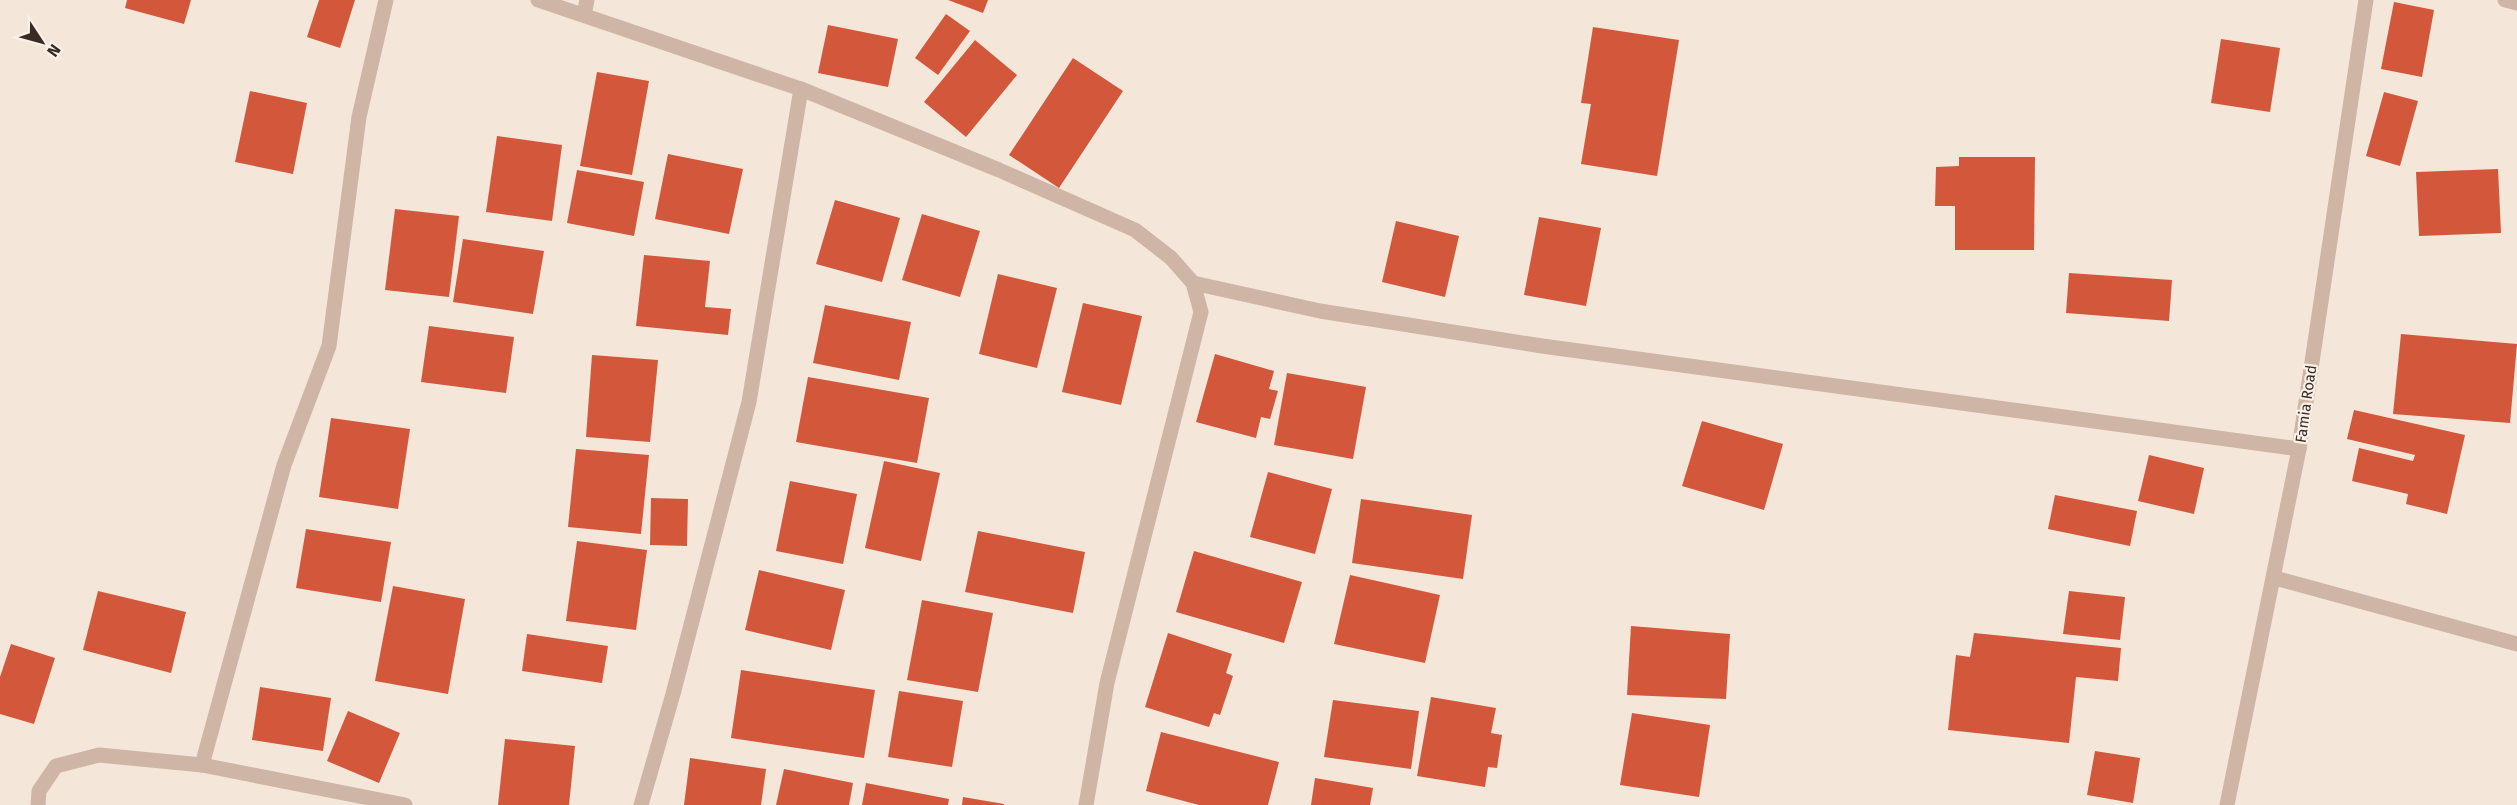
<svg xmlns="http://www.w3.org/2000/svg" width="2517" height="805" font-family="'Fira Sans',sans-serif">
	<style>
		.building { fill: #d2573b }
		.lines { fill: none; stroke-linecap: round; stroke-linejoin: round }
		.minor { stroke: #ceb5a5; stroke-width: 15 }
		.labels { text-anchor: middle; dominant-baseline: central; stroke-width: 4.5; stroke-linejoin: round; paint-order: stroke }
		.street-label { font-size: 15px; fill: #392c27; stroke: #fbf1e7 }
	</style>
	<rect width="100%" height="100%" fill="#f4e7da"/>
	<g class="building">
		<polygon points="127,0 191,0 184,24 125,8"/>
		<polygon points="319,0 355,0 340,48 307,37"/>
		<polygon points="948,0 988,0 983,13"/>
		<polygon points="2394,2 2434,10 2422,77 2381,69"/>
		<polygon points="946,14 970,31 938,75 915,58"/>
		<polygon points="828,25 898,39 888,87 818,73"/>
		<polygon points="1593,27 1679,40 1657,176 1581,164 1591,104 1581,103"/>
		<polygon points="2221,39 2280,48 2270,112 2211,103"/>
		<polygon points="975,40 1017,75 966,137 924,102"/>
		<polygon points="1073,58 1123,91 1059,188 1009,155"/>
		<polygon points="597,72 649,81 632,175 580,166"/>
		<polygon points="250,91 307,103 293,174 235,162"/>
		<polygon points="2384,92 2418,101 2400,166 2366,156"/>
		<polygon points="497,136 562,145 552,221 486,212"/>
		<polygon points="668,154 743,169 729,234 655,219"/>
		<polygon points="1959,157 2035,157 2034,250 1955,250 1955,206 1935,206 1936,167 1959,166"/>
		<polygon points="2498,169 2501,233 2419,236 2416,172"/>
		<polygon points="577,170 644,182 634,236 567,223"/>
		<polygon points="835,200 900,218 882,282 816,264"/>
		<polygon points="395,209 459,216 449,297 385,290"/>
		<polygon points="922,214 980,231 960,297 902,280"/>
		<polygon points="1539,217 1601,228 1586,306 1524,295"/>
		<polygon points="1396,221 1459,236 1445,297 1382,282"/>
		<polygon points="463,239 544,251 533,314 453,302"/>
		<polygon points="644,255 710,261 705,307 731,309 728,335 636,326"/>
		<polygon points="2069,273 2172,280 2169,321 2066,313"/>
		<polygon points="998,274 1057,288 1037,368 979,354"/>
		<polygon points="1083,303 1142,316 1121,405 1062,392"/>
		<polygon points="825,305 911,322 899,380 813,363"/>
		<polygon points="429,326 514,337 506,393 421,382"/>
		<polygon points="2401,334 2517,344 2510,423 2393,414"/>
		<polygon points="1215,354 1274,371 1269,389 1278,391 1270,419 1261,417 1256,438 1196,422"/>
		<polygon points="592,355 658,360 650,442 586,437"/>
		<polygon points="1287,373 1366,387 1353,459 1274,445"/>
		<polygon points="808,377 929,398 917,463 796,442"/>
		<polygon points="2354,410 2465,435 2447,514 2406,504 2408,494 2352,481 2359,448 2413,461 2415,455 2347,439"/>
		<polygon points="331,418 410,429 398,509 319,497"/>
		<polygon points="1702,421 1783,444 1764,510 1682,486"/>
		<polygon points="576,449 649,455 641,534 568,527"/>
		<polygon points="2149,455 2204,468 2194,514 2138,501"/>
		<polygon points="884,461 940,473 921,561 865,548"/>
		<polygon points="1268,472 1332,489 1315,554 1250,537"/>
		<polygon points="790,481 857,494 843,564 776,551"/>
		<polygon points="2055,495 2137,511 2130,546 2048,529"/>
		<polygon points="651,498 688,499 687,546 650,545"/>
		<polygon points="1361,499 1472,515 1463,579 1352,563"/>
		<polygon points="306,529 391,542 381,602 296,588"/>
		<polygon points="978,531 1085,552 1073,613 965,592"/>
		<polygon points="577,541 647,550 636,630 566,621"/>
		<polygon points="1194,551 1302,582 1284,643 1176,612"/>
		<polygon points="759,570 845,590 831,650 745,630"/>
		<polygon points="1350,575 1440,595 1425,663 1334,644"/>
		<polygon points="393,586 465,599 448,694 375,681"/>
		<polygon points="98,591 186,612 171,673 83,650"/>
		<polygon points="2069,591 2125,597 2120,640 2063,634"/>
		<polygon points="922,600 993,613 978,692 907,680"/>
		<polygon points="1631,626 1730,634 1726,699 1627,695"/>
		<polygon points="1168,633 1232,654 1226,673 1233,676 1220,715 1214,713 1209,727 1145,707"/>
		<polygon points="1974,633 2121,648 2118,681 2076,677 2069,743 1948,730 1956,655 1970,657"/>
		<polygon points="527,634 608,646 602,683 522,671"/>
		<polygon points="11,644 55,658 34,724 0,714 0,677"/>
		<polygon points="741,670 875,690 864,758 731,738"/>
		<polygon points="260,687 331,698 323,751 252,740"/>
		<polygon points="899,691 963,701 952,767 888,757"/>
		<polygon points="1431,697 1496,708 1491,733 1502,735 1497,768 1488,767 1485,787 1417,776"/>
		<polygon points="1333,700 1419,711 1411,769 1324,757"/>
		<polygon points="348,711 400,733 379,783 327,761"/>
		<polygon points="1632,713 1710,725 1699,797 1620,785"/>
		<polygon points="1161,732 1279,762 1268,805 1199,805 1146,791"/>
		<polygon points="505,739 575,746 569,805 498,805"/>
		<polygon points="2095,751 2140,758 2133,803 2087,795"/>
		<polygon points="690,758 766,769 761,805 684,805"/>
		<polygon points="784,769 853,783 849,805 776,805"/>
		<polygon points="1315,778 1373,788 1370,805 1311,805"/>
		<polygon points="866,783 949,799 948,805 862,805"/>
		<polygon points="963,797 1004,804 1004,805 962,805"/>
	</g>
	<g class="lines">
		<g class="minor">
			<polyline points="538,0 801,89 999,170 1135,230 1171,258 1193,283 1201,312 1107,683 1086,805"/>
			<polyline points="2505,0 2517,3"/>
			<polyline points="584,15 587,0"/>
			<polyline points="1193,283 1320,311 1542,346 2299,449"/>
			<polyline points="2275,578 2517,644"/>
			<polyline points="202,765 284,465 329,346 359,117 386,0"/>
			<polyline points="38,805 39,791 56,766 99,755 202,765 405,805"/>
			<polyline points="641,805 673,694 749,402 801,89"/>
			<polyline points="2227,805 2299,449 2366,0"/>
		</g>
	</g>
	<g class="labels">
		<g class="street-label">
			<text transform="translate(2306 404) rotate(-82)">Famia Road</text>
		</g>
	</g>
	<g transform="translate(42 42) rotate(126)" stroke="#fbf1e7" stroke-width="4.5" paint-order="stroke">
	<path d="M0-4.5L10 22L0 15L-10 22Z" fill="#392c27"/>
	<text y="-9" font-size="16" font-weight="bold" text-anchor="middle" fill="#392c27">N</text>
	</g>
</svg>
